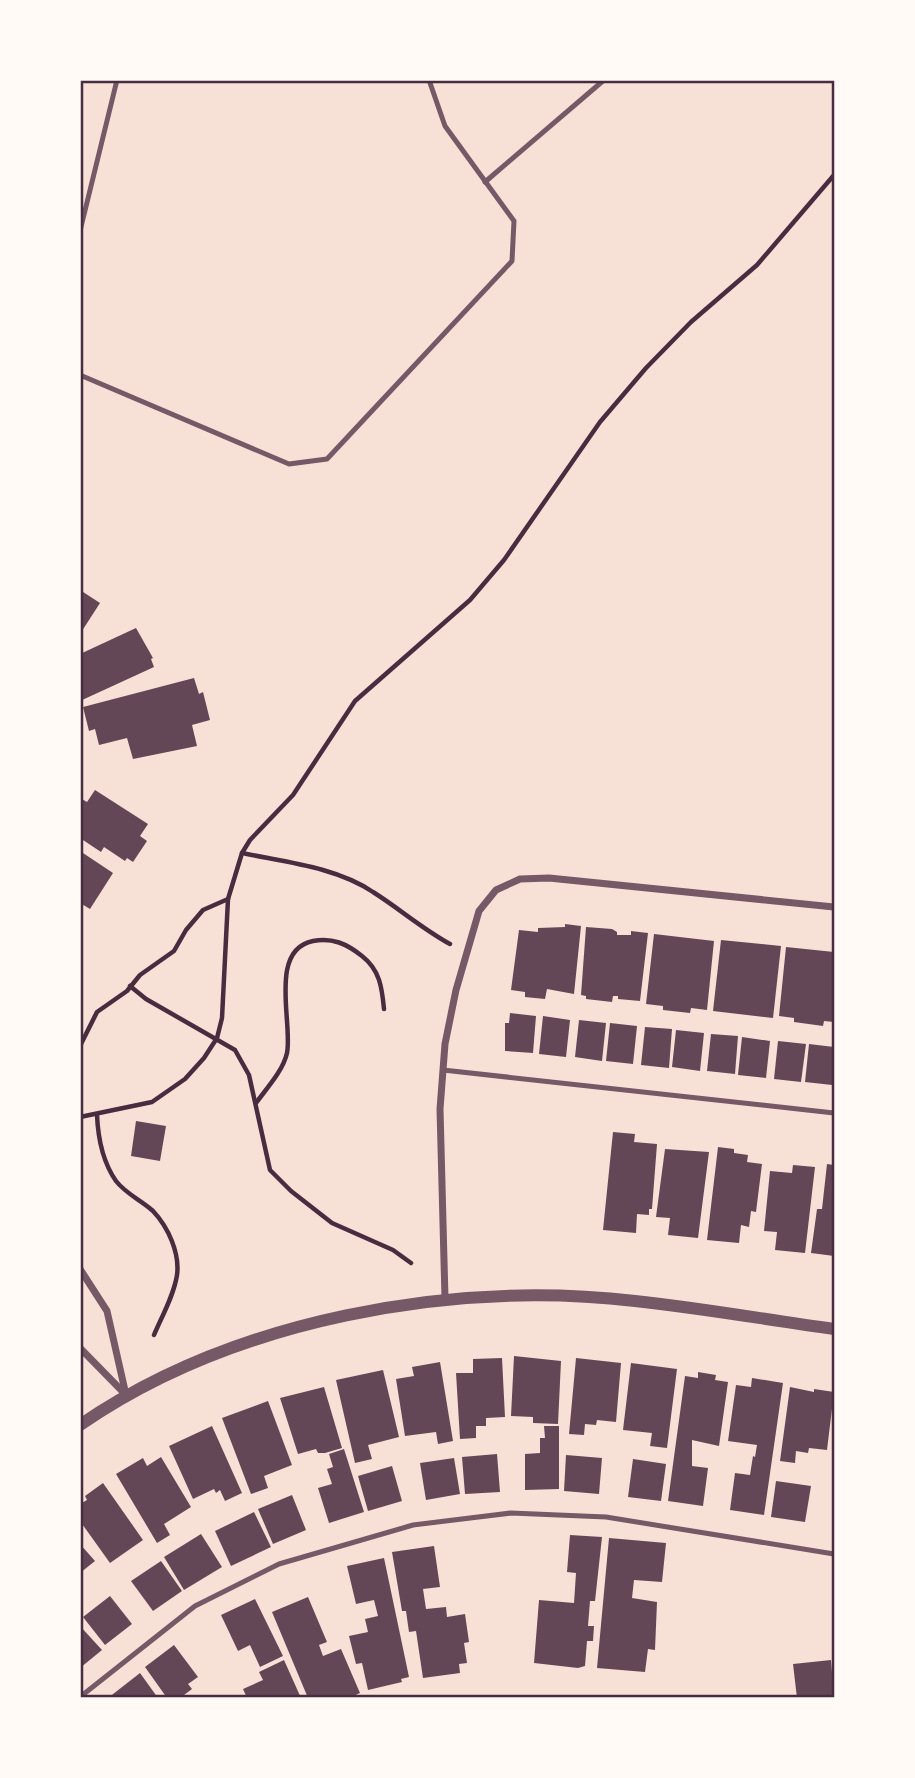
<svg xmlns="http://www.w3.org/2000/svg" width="915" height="1778" font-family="'DejaVu Sans',sans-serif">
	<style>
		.building { fill: #644757 }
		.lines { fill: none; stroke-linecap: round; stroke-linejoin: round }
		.path { stroke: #4a2c40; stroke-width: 4.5 }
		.service { stroke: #755966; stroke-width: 5 }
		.minor { stroke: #755966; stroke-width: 7 }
		.tertiary { stroke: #755966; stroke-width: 12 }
		.neatline { fill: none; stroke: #4a2c40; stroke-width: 2.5 }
	</style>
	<rect width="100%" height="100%" fill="#f7e1d7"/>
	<g class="building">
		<polygon points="80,590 100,603 80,634"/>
		<polygon points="136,628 153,658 151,659 154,667 80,701 80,654"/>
		<polygon points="194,678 199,694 203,692 210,720 192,725 197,746 133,759 127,738 99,745 95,729 89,731 83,707"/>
		<polygon points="95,790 148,824 140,836 147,841 133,862 127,858 125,861 104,847 101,852 80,838 80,798 87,802"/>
		<polygon points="80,851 113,873 90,909 80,903"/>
		<polygon points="565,924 581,926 574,994 547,989 545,999 525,997 525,992 511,990 519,930 538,932 538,928 565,927"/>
		<polygon points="586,927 612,929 617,932 617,935 631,935 631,931 648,933 640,1001 618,999 618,996 613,996 612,1002 586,999 586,996 581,995"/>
		<polygon points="654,934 714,941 707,1010 691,1008 690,1013 663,1010 663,1006 646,1004"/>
		<polygon points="721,940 781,946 773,1018 713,1011"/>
		<polygon points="786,947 834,952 834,1022 824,1021 823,1026 794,1022 794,1018 779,1016"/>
		<polygon points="510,1013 536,1016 533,1053 505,1051 505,1023 509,1023"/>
		<polygon points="543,1016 570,1020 566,1057 539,1054"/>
		<polygon points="579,1020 606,1023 602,1061 575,1057"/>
		<polygon points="610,1023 637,1026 633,1064 606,1061"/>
		<polygon points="645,1027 672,1029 669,1068 641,1065"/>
		<polygon points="676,1030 704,1033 700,1071 672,1067"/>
		<polygon points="711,1034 738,1036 735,1074 707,1071"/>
		<polygon points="742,1037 770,1041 766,1078 738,1075"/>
		<polygon points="778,1041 806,1044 801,1082 774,1079"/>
		<polygon points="809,1044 834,1047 832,1085 805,1082"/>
		<polygon points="136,1121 166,1126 160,1161 131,1156"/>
		<polygon points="613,1132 635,1134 634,1142 657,1144 652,1209 649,1209 649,1215 637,1214 636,1233 603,1230"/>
		<polygon points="718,1147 734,1149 734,1153 748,1155 747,1162 762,1164 756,1212 751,1211 749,1227 741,1225 739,1243 707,1240"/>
		<polygon points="665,1149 709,1152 698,1238 668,1235 670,1218 656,1217"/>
		<polygon points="827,1164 834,1165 834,1256 811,1253 817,1209 822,1209"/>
		<polygon points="793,1165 815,1167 805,1253 775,1250 777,1232 764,1231 770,1171 792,1173"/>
		<polygon points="514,1356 561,1361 558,1424 533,1423 533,1417 511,1416"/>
		<polygon points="502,1358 505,1417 486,1418 486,1426 476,1426 476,1438 460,1439 456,1373 473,1373 473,1359"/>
		<polygon points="576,1358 621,1363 616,1422 597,1420 596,1425 585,1424 584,1435 569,1434"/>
		<polygon points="440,1362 453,1441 438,1444 436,1432 405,1436 396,1379 414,1376 412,1367"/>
		<polygon points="631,1363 677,1369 667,1448 650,1446 652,1433 623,1430"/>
		<polygon points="383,1370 399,1437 368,1445 372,1459 355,1463 336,1380"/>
		<polygon points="698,1372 716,1375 715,1380 728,1382 719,1446 692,1440 692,1466 708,1468 703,1506 668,1501 685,1376 698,1378"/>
		<polygon points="752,1378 783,1383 764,1515 730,1510 735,1473 750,1475 753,1456 755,1457 757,1445 728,1441 736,1385 751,1387"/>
		<polygon points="324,1387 342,1448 325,1453 318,1453 316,1449 298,1454 280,1398"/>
		<polygon points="790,1387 814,1392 814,1389 834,1392 827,1450 809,1448 808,1453 796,1451 795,1463 780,1461"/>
		<polygon points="268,1401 292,1465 264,1476 268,1488 251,1494 222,1418"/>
		<polygon points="212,1426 242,1493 225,1501 220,1490 216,1493 214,1489 193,1499 169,1446"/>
		<polygon points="544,1426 559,1426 559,1489 525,1490 525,1454 540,1453 540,1438 545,1438"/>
		<polygon points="344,1449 364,1512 329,1523 318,1488 332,1484 327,1469 333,1467 329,1454"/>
		<polygon points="497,1454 500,1492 465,1494 462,1457"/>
		<polygon points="566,1455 602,1458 599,1494 564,1491"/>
		<polygon points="161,1457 191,1507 164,1524 170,1535 157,1543 116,1474 143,1458 147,1466"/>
		<polygon points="454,1458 460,1494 426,1500 420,1463"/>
		<polygon points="633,1459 666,1464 661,1501 628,1497"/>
		<polygon points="392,1466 402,1501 368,1511 358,1476"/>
		<polygon points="776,1481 811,1486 805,1522 771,1517"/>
		<polygon points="103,1483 143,1540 110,1563 80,1521 80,1504 87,1500 85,1496"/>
		<polygon points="292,1495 306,1530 273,1544 258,1509"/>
		<polygon points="254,1512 271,1547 231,1566 215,1531"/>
		<polygon points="201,1534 222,1567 184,1590 164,1557"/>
		<polygon points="570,1535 602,1537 595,1601 590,1601 588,1626 594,1626 593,1641 587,1641 585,1666 578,1668 534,1663 539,1600 574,1603 576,1573 567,1572"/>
		<polygon points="609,1538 666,1543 662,1582 634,1580 632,1598 657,1602 655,1650 648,1649 645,1672 597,1668"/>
		<polygon points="80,1544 95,1561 80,1573"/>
		<polygon points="434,1546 440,1587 423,1589 426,1609 446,1607 447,1617 465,1614 469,1642 464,1643 467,1663 459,1664 460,1673 423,1678 416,1631 409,1632 406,1611 402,1611 392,1552"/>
		<polygon points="384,1558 409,1677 401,1679 402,1682 368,1690 362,1663 356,1664 349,1636 368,1632 365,1619 378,1616 374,1600 356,1604 347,1566"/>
		<polygon points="161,1561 182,1591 153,1611 131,1581"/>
		<polygon points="110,1596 132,1624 105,1645 83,1617"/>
		<polygon points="308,1597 327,1642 319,1645 323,1656 341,1649 360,1693 349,1698 308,1698 272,1612"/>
		<polygon points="255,1599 283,1656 260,1667 250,1645 238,1651 221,1615"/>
		<polygon points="80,1626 102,1650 80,1668"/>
		<polygon points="174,1645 198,1677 188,1684 192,1689 180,1698 167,1698 145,1667"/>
		<polygon points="284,1660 301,1698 247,1698 243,1689 263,1680 259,1672"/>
		<polygon points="831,1660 834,1698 797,1698 793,1664"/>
		<polygon points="140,1673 158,1698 108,1698"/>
	</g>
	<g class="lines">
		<g class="path">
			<path d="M242,853C285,862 336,867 373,892C400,909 421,928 450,944"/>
			<polyline points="130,986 146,999 235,1050 249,1075 270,1170 291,1191 332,1223 393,1250 411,1263"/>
			<polyline points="80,1046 97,1012 127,991 140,975 174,951 186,930 203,910 228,899"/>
			<path d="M256,1103C266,1089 283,1071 287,1053C293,1024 268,950 313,941C332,937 347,944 362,956C380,970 382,988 384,1009"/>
			<path d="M97,1115C98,1138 102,1161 116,1181C126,1194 141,1200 153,1211C168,1227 180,1253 177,1275C174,1295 162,1316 154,1335"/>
			<polyline points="80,1117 152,1102 185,1079 204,1058 217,1038 222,1018 228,899 242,853 250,840 293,795 355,701 470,600 504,560 600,422 646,368 691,322 757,265 834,175"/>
		</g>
		<g class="service">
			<polyline points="485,182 604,80"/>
			<polyline points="80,231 117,80"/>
			<polyline points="80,375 289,464 327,459 512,261 514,221 445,126 429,80"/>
			<polyline points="443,1070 834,1113"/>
			<polyline points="80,1697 195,1606 279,1564 413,1525 511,1513 606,1517 834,1554"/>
		</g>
		<g class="minor">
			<polyline points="80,1269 107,1311 126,1395"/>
			<polyline points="445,1298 440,1109 445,1044 456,990 479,911 496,890 520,879 549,878 834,907"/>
			<polyline points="80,1348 126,1395"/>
		</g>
		<path class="tertiary" d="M80,1425C234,1319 451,1280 635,1301C701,1308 768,1320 834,1329"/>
	</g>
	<rect width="915" height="1778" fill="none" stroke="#fffaf5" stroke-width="164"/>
	<rect x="82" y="82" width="751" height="1614" class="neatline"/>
</svg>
